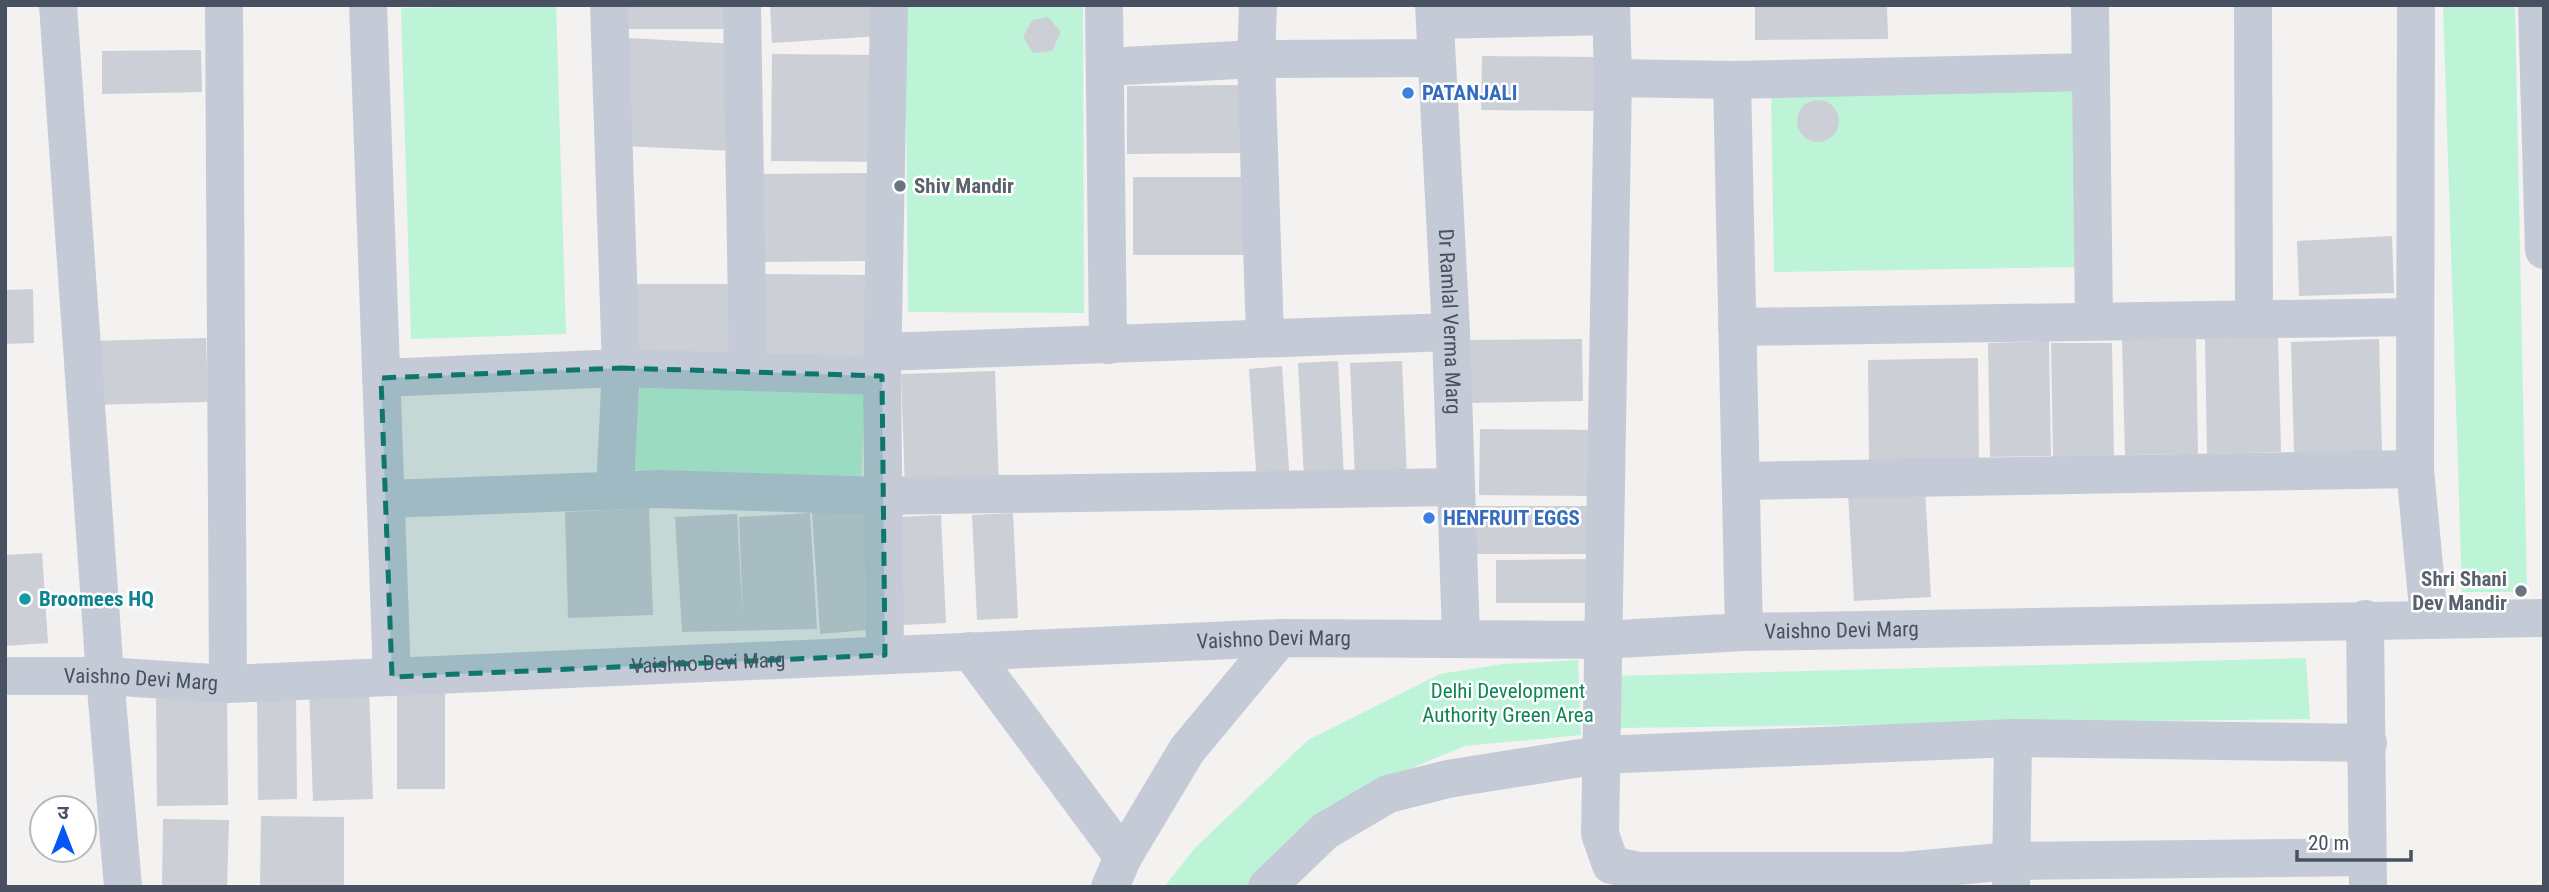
<svg xmlns="http://www.w3.org/2000/svg" width="2549" height="892" font-family="'Roboto Condensed','Noto Sans Devanagari',sans-serif">
	<style>
		.green { fill: #bdf4d8 }
		.building { fill: #cdcfd7 }
		.lines { fill: none; stroke-linecap: round; stroke-linejoin: round }
		.minor { stroke: #c4cbd7; stroke-width: 38 }
		.marked { fill: #0f766e; fill-opacity: 0.2; stroke: #0f766e; stroke-width: 5; stroke-dasharray: 14 9; stroke-linejoin: round }
		.shop-dot { fill: #3f7fe0; stroke: #fff; stroke-width: 2.5 }
		.worship-dot { fill: #6b7280; stroke: #fff; stroke-width: 2.5 }
		.culture-dot { fill: #0f9aa8; stroke: #fff; stroke-width: 2.5 }
		.labels { text-anchor: middle; dominant-baseline: central; stroke-width: 5; stroke-linejoin: round; paint-order: stroke }
		.shop-label { font-size: 21px; font-weight: bold; fill: #366cbe; stroke: #fff; text-anchor: start }
		.worship-label { font-size: 21px; font-weight: bold; fill: #5b616d; stroke: #fff; text-anchor: start }
		.street-label { font-size: 21px; fill: #475161; stroke: #fff }
		.culture-label { font-size: 21px; font-weight: bold; fill: #0d838f; stroke: #fff; text-anchor: start }
		.park-label { font-size: 21px; fill: #0e8557; stroke: #fff }
	</style>
	<rect width="100%" height="100%" fill="#f4f1f1"/>
	<g class="green">
		<polygon points="556,5 566,334 411,339 401,8"/>
		<polygon points="905,5 1083,5 1084,313 908,312"/>
		<polygon points="2443,5 2515,5 2527,592 2462,592"/>
		<polygon points="2078,86 2080,267 1774,272 1771,90"/>
		<polygon points="640,382 865,393 861,482 635,470"/>
		<polygon points="2306,658 2310,719 1617,728 1617,676"/>
		<polygon points="1578,660 1581,735 1465,746 1383,780 1269,860 1246,887 1164,887 1195,848 1308,740 1440,674 1503,664"/>
	</g>
	<g class="building">
		<polygon points="619,5 735,5 734,29 619,29"/>
		<polygon points="770,5 877,5 879,36 772,43"/>
		<polygon points="1755,5 1887,5 1888,39 1755,40"/>
		<polygon points="1048,17 1061,32 1052,51 1033,53 1023,37 1032,20"/>
		<polygon points="629,38 737,44 732,151 623,146"/>
		<polygon points="201,50 202,92 102,94 102,51"/>
		<polygon points="772,54 885,55 884,162 771,161"/>
		<polygon points="1482,56 1599,57 1598,111 1481,110"/>
		<polygon points="1242,85 1243,153 1127,154 1127,86"/>
		<circle cx="1818" cy="121" r="21"/>
		<polygon points="867,173 868,261 756,262 755,174"/>
		<rect x="1133" y="177" width="117" height="78"/>
		<polygon points="2392,236 2394,293 2299,296 2297,241"/>
		<polygon points="755,274 872,275 871,363 754,362"/>
		<polygon points="634,284 744,284 745,367 635,367"/>
		<polygon points="33,289 34,343 5,344 5,290"/>
		<polygon points="2278,337 2281,452 2207,454 2205,339"/>
		<polygon points="206,338 208,402 90,405 88,341"/>
		<polygon points="1582,339 1583,401 1465,403 1464,340"/>
		<polygon points="2196,339 2198,454 2125,455 2122,340"/>
		<polygon points="2379,339 2382,451 2294,454 2291,342"/>
		<polygon points="2049,341 2051,456 1990,457 1988,343"/>
		<polygon points="2051,343 2112,343 2114,457 2053,458"/>
		<polygon points="1978,358 1979,460 1869,462 1868,360"/>
		<polygon points="1338,361 1344,477 1304,479 1298,363"/>
		<polygon points="1402,361 1407,477 1355,479 1350,363"/>
		<polygon points="1282,366 1290,483 1257,485 1249,369"/>
		<polygon points="995,371 999,486 905,489 901,374"/>
		<polygon points="1480,429 1599,430 1599,496 1479,495"/>
		<polygon points="1925,488 1931,597 1854,601 1848,493"/>
		<rect x="1471" y="506" width="117" height="48"/>
		<polygon points="649,508 653,615 568,618 565,512"/>
		<polygon points="872,508 880,629 820,634 812,512"/>
		<polygon points="810,513 817,629 682,632 675,517 737,514 743,619 739,517"/>
		<polygon points="1013,513 1018,618 977,620 972,515"/>
		<polygon points="941,515 946,623 903,625 898,517"/>
		<polygon points="42,553 48,643 5,646 5,555"/>
		<polygon points="1587,559 1587,603 1496,603 1496,560"/>
		<polygon points="369,686 373,799 313,801 309,688"/>
		<rect x="397" y="686" width="48" height="103"/>
		<polygon points="156,691 227,691 228,805 157,806"/>
		<polygon points="257,692 296,692 297,799 258,800"/>
		<polygon points="261,816 344,817 344,887 260,887"/>
		<polygon points="163,819 229,820 227,887 162,887"/>
	</g>
	<g class="lines">
		<g class="minor">
			<polyline points="58,5 105,676 123,887"/>
			<polyline points="224,5 228,684"/>
			<polyline points="368,5 392,677"/>
			<polyline points="609,5 621,368 615,490"/>
			<polyline points="742,5 748,372"/>
			<polyline points="1104,5 1108,345"/>
			<polyline points="1258,5 1256,59 1265,337"/>
			<path id="s1" d="M1434,5L1451,332L1461,638"/>
			<polyline points="1611,5 1613,78 1600,834 1611,865 1639,871 1903,871 1903,887"/>
			<polyline points="2090,5 2094,321"/>
			<polyline points="2253,5 2254,319"/>
			<polyline points="2416,5 2415,469 2429,619"/>
			<polyline points="2537,5 2544,250"/>
			<polyline points="1435,20 1611,16"/>
			<polyline points="1105,67 1256,59 1436,58"/>
			<polyline points="1613,78 1732,80 2091,72"/>
			<polyline points="1732,80 1744,632"/>
			<polyline points="1737,327 2414,317"/>
			<polyline points="883,352 1451,332"/>
			<polyline points="381,378 621,368 882,376"/>
			<polyline points="1742,481 2415,469"/>
			<polyline points="386,499 658,489 882,496 1456,487"/>
			<polyline points="2365,619 2368,887"/>
			<polyline points="970,651 1123,857"/>
			<polyline points="885,655 882,376 889,5"/>
			<path id="s2" d="M5,676H105L228,684L1280,638L1601,640L1744,632L2544,618"/>
			<polyline points="1903,871 2011,861 2367,857"/>
			<polyline points="1110,887 1123,857 1187,750 1280,638"/>
			<polyline points="1267,887 1325,831 1388,794 1448,779 1599,755 2013,738 2368,743"/>
			<polyline points="2011,887 2013,738"/>
		</g>
	</g>
	<path class="marked" d="M621,368L882,376L885,655L392,677L381,378Z"/>
	<g class="shop-dot">
		<circle cx="1408" cy="93" r="7"/>
		<circle cx="1429" cy="518" r="7"/>
	</g>
	<g class="worship-dot">
		<circle cx="900" cy="186" r="7"/>
		<circle cx="2521" cy="591" r="7"/>
	</g>
	<circle class="culture-dot" cx="25" cy="599" r="7"/>
	<g class="labels">
		<g class="shop-label">
			<text x="1422" y="93">PATANJALI</text>
			<text x="1443" y="518">HENFRUIT EGGS</text>
		</g>
		<g class="worship-label">
			<text x="914" y="186">Shiv Mandir</text>
			<text x="2507" y="579" text-anchor="end">Shri Shani<tspan x="2507" dy="24">Dev Mandir</tspan></text>
		</g>
		<g class="street-label">
			<text stroke="none"><textPath href="#s1" startOffset="317">Dr Ramlal Verma Marg</textPath></text>
			<text stroke="none"><textPath href="#s2" startOffset="1838">Vaishno Devi Marg</textPath></text>
			<text stroke="none"><textPath href="#s2" startOffset="1270">Vaishno Devi Marg</textPath></text>
			<text stroke="none"><textPath href="#s2" startOffset="704">Vaishno Devi Marg</textPath></text>
			<text stroke="none"><textPath href="#s2" startOffset="136">Vaishno Devi Marg</textPath></text>
		</g>
		<g class="culture-label">
			<text x="39" y="599">Broomees HQ</text>
		</g>
		<g class="park-label">
			<text x="1508" y="691">Delhi Development<tspan x="1508" dy="24">Authority Green Area</tspan></text>
		</g>
	</g>
	<rect width="2549" height="892" fill="none" stroke="#475161" stroke-width="14"/>
	<g transform="translate(63 829)"><circle r="33" fill="#ffffff" stroke="#b5b9c0" stroke-width="2"/>
	<path d="M0-5L12 26L0 18L-12 26Z" fill="#0855f7"/>
	<text y="-10" font-size="19" font-weight="bold" text-anchor="middle" fill="#475161">उ</text>
	</g>
	<path d="M2297 850v10h114v-10" fill="none" stroke="#475161" stroke-width="3.5"/>
	<text x="2308" y="850" font-size="21" fill="#475161" stroke="#ffffff" stroke-width="5" paint-order="stroke">20 m</text>
</svg>
